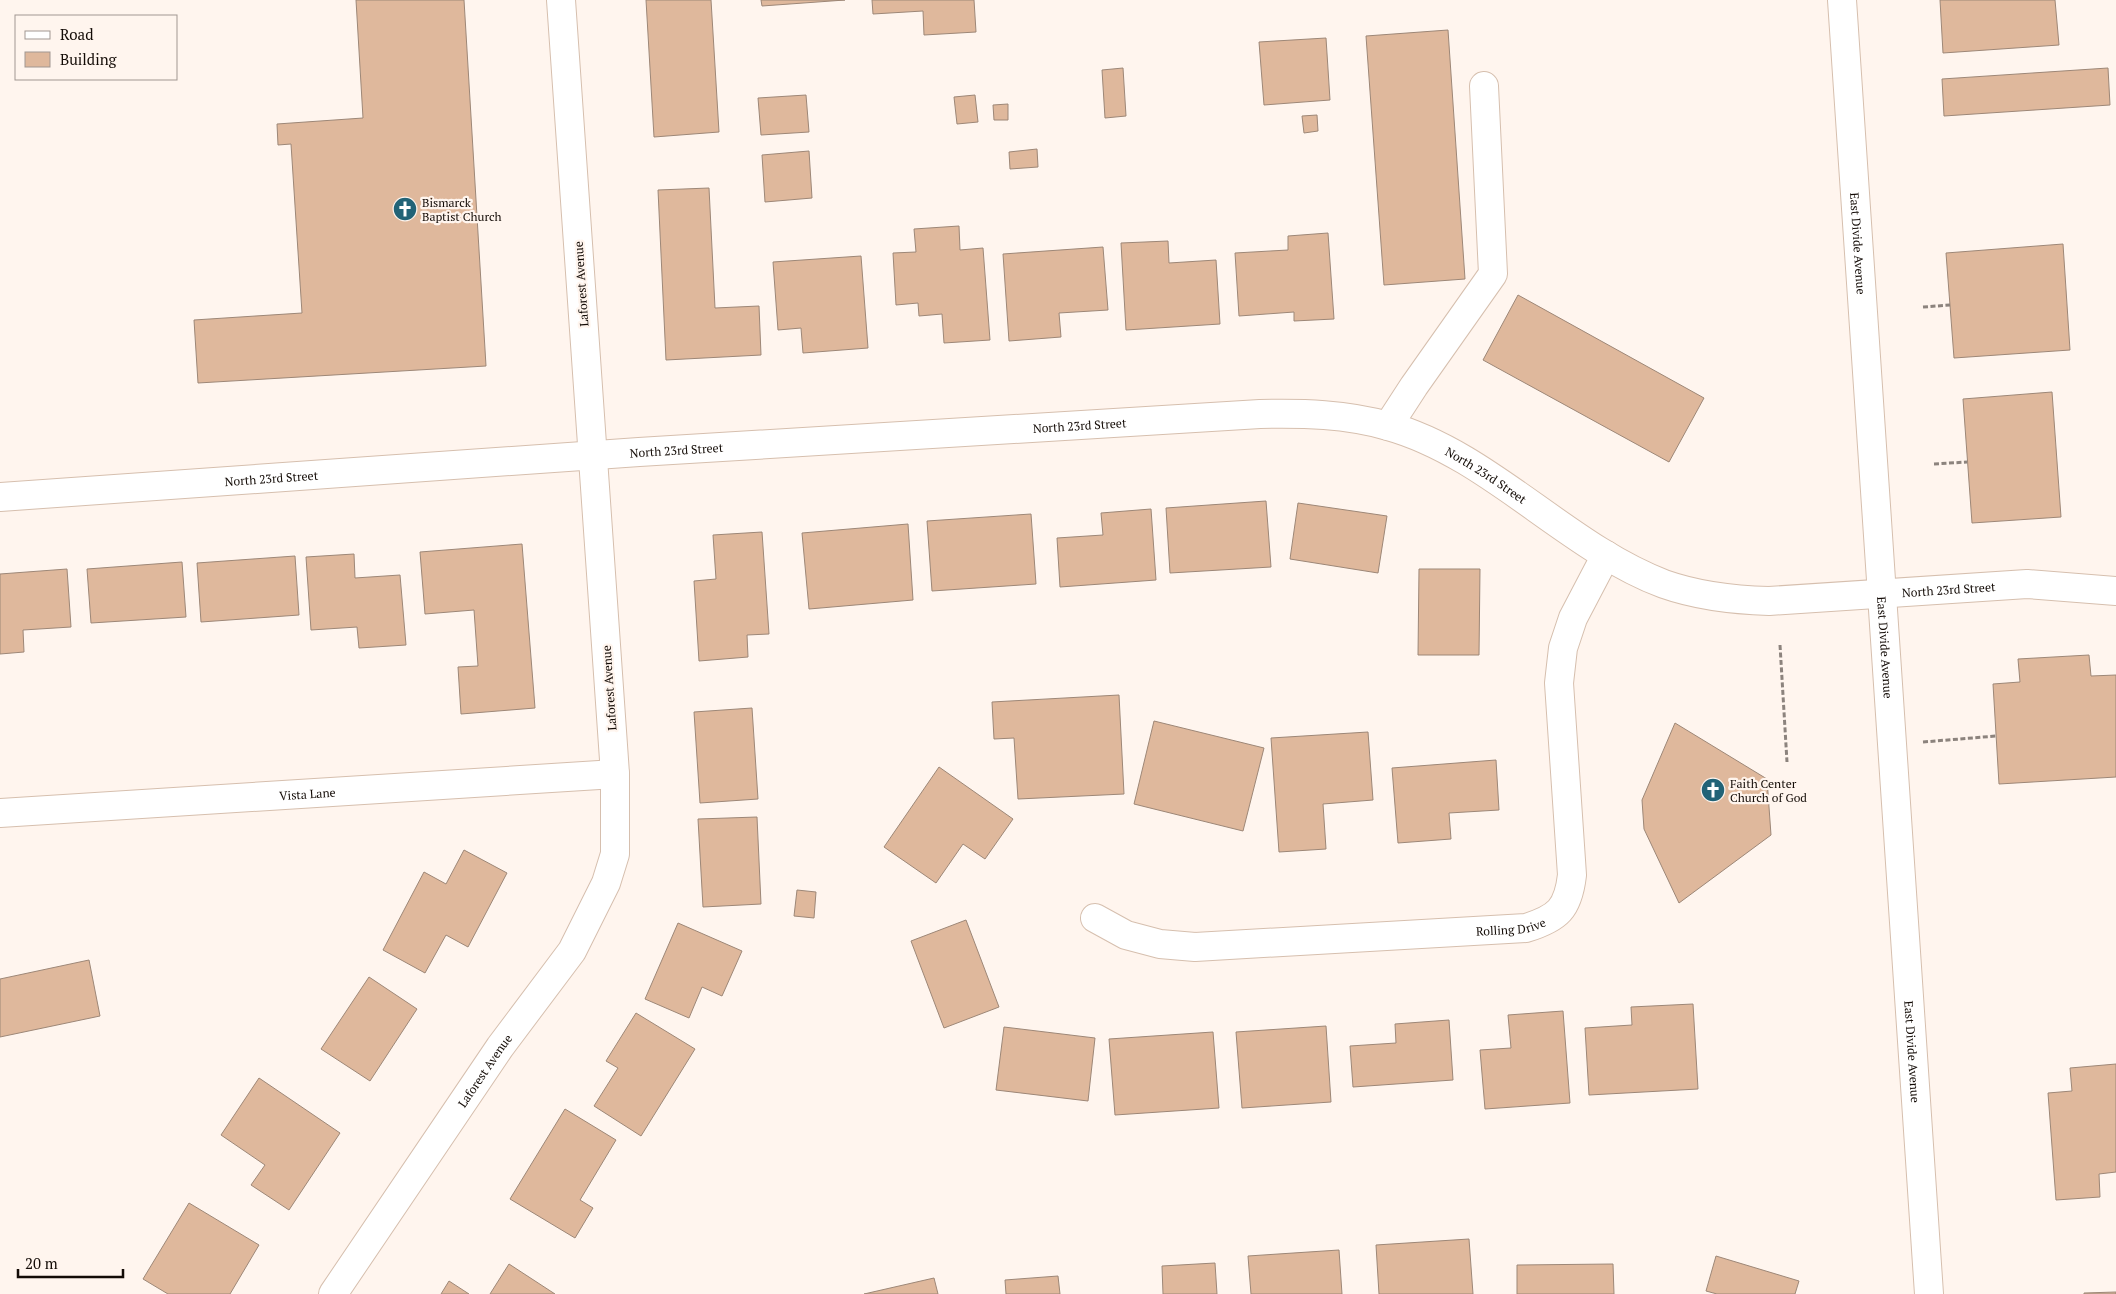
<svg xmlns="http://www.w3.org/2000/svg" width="2116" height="1294" font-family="'PT Serif',serif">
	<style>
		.building { fill: #dfb89c; stroke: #9d8777 }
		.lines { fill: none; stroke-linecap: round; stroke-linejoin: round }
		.minor-casing { stroke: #d6bfae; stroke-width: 30 }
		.path { stroke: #8c837d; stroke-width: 3; stroke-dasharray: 5 2.5; stroke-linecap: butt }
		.minor { stroke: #fff; stroke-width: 28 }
		.labels { text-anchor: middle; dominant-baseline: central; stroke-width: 4.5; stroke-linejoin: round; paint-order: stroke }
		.poi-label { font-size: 12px; fill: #130b06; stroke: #fff5ee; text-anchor: start }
		.street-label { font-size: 12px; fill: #130b06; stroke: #fff5ee }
	</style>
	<rect width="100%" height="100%" fill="#fff5ee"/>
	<g class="building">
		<polygon points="356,0 464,0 486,366 198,383 194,320 302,313 291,144 278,145 277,124 363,118"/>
		<polygon points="646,0 711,0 719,132 654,137"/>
		<polygon points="761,0 845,0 762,6"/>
		<polygon points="872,0 974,0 976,32 924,35 923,11 873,14"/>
		<polygon points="1940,0 2055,0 2059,45 1943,53"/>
		<polygon points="1448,30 1465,279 1384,285 1366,36"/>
		<polygon points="1326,38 1330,100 1264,105 1259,42"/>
		<polygon points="1123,68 1126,116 1105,118 1102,70"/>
		<polygon points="2108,68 2110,105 1944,116 1942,79"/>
		<polygon points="806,95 809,132 761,135 758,98"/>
		<polygon points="975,95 978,122 957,124 954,97"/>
		<polygon points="1008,104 1008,120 994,120 993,105"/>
		<polygon points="1317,115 1318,131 1304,133 1302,116"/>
		<polygon points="1037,149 1038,167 1010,169 1009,152"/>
		<polygon points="809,151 812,198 765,202 762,155"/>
		<polygon points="709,188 715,308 759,306 761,355 666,360 658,190"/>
		<polygon points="959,226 960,250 983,248 990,340 944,343 942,314 919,316 918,303 896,305 893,253 916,252 914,229"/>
		<polygon points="1328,233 1334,319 1294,321 1294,312 1239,316 1235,253 1288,250 1288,236"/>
		<polygon points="1168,241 1169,263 1216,260 1220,324 1126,330 1121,243"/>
		<polygon points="2063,244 2070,350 1954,358 1946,253"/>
		<polygon points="1103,247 1108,310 1059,313 1061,337 1009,341 1003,254"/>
		<polygon points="861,256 868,348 803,353 801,328 778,330 773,262"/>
		<polygon points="1518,295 1704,398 1669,462 1483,360"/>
		<polygon points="2052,392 2061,517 1972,523 1963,399"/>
		<polygon points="1266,501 1271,567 1170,573 1166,508"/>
		<polygon points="1298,503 1387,516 1378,573 1290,559"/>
		<polygon points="1151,509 1156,580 1060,587 1057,538 1103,535 1101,513"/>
		<polygon points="1031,514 1036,584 932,591 927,521"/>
		<polygon points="908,524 913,600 809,609 802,533"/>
		<polygon points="762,532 769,634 747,635 748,657 699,661 694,581 716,579 713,535"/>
		<polygon points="522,544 535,708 461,714 458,667 478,666 474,610 425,614 420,552"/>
		<polygon points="354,554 355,578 400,575 406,645 359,648 357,627 311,630 306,557"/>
		<polygon points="295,556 299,615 201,622 197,563"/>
		<polygon points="182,562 186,617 91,623 87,569"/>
		<polygon points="67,569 71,627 23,630 24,652 0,654 0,574"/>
		<polygon points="1419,569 1480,569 1479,655 1418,655"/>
		<polygon points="2089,655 2091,676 2116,675 2116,777 1999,784 1993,684 2020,682 2018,659"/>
		<polygon points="1119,695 1124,794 1018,799 1014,738 994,739 992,702"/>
		<polygon points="752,708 758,799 700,803 694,712"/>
		<polygon points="1154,721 1264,748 1243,831 1134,804"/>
		<polygon points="1675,723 1767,779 1771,835 1679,903 1644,829 1642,800"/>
		<polygon points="1368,732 1373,800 1323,804 1326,849 1279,852 1271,738"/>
		<polygon points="1496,760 1499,810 1449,813 1451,839 1398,843 1392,768"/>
		<polygon points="939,767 1013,819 985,859 963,844 936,883 884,847"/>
		<polygon points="757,817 761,904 703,907 698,819"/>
		<polygon points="464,850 507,873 468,947 446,935 425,973 383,950 424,872 446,884"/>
		<polygon points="797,890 816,892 814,918 794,916"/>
		<polygon points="966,920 999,1007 944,1028 911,941"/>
		<polygon points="678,923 742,951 722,996 702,987 689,1018 645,999"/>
		<polygon points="89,960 100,1016 0,1037 0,979"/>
		<polygon points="369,977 417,1009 370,1081 321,1049"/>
		<polygon points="1693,1004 1698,1089 1589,1095 1585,1028 1632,1025 1631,1007"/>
		<polygon points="1563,1011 1570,1103 1485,1109 1480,1050 1511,1048 1508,1015"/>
		<polygon points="636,1013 695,1049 641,1136 594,1106 618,1068 606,1061"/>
		<polygon points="1449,1020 1453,1080 1353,1087 1350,1046 1396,1043 1395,1024"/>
		<polygon points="1326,1026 1331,1102 1242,1108 1236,1032"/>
		<polygon points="1004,1027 1095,1038 1088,1101 996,1090"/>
		<polygon points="1213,1032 1219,1108 1115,1115 1109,1039"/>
		<polygon points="2116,1064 2116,1172 2099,1174 2100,1197 2056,1200 2048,1093 2072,1091 2070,1068"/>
		<polygon points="259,1078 340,1133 289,1210 251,1185 265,1165 221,1135"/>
		<polygon points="565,1109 616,1140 580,1200 593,1208 575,1238 510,1199"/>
		<polygon points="189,1203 259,1245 230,1294 168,1294 143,1279"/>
		<polygon points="1469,1239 1473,1294 1379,1294 1376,1245"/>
		<polygon points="1339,1250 1342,1294 1251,1294 1248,1256"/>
		<polygon points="1716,1256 1799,1281 1795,1294 1717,1294 1706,1291"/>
		<polygon points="1215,1263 1217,1294 1163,1294 1162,1266"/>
		<polygon points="509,1264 555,1294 490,1294"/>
		<polygon points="1613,1264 1614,1294 1517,1294 1517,1265"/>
		<polygon points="1058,1276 1060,1294 1006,1294 1005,1280"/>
		<polygon points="934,1278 938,1294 864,1294"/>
		<polygon points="449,1281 469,1294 441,1294"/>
		<polygon points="2116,1292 2116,1294 2084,1294 2084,1293"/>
	</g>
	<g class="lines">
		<g class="minor-casing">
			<g id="minor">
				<path id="s1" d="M1842,0L1929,1294"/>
				<polyline points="1388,426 1414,386 1493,274 1484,86"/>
				<path id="s2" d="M0,497L639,452L1260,414C1303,413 1346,414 1388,426C1489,454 1566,547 1664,584C1698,596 1733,600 1769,601L2027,584L2116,591"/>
				<path id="s3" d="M0,813L615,774"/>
				<path id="s4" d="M1095,918L1126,935L1160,944L1195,947L1526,928C1558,918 1568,909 1572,875L1559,683L1563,648L1573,618L1606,555"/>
				<path id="s5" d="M333,1294L500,1047L572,951L606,883L615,854V774L561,0"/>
			</g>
		</g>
		<g class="path">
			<polyline points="1923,307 1950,305"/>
			<polyline points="1934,464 1967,462"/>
			<polyline points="1780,645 1787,762"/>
			<polyline points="1923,742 1996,736"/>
		</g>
		<use href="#minor" class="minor"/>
	</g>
	<defs>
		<g id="church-disc" transform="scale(1.25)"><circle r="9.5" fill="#226377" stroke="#fff5ee"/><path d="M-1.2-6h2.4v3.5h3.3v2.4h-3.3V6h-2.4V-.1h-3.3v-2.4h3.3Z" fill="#fff"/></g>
	</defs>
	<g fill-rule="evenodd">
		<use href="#church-disc" x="405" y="209"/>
		<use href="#church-disc" x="1713" y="790"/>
	</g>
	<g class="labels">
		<g class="poi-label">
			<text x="422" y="202">Bismarck<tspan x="422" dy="14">Baptist Church</tspan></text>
			<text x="1730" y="783">Faith Center<tspan x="1730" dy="14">Church of God</tspan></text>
		</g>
		<g class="street-label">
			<text stroke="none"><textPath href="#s1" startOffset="244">East Divide Avenue</textPath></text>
			<text transform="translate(581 284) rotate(-94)">Laforest Avenue</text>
			<text stroke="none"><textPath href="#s2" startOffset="1082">North 23rd Street</textPath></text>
			<text stroke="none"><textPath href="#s2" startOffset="678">North 23rd Street</textPath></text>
			<text stroke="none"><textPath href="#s2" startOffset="1502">North 23rd Street</textPath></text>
			<text stroke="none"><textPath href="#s2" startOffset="272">North 23rd Street</textPath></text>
			<text stroke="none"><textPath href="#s2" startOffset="1998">North 23rd Street</textPath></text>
			<text stroke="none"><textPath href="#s1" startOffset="649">East Divide Avenue</textPath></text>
			<text transform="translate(609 688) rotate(-94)">Laforest Avenue</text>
			<text stroke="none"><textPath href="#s3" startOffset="308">Vista Lane</textPath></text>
			<text stroke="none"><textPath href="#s4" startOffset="422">Rolling Drive</textPath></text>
			<text stroke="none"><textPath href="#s1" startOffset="1054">East Divide Avenue</textPath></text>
			<text stroke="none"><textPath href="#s5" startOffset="270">Laforest Avenue</textPath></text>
		</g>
	</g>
	<rect x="15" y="15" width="162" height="65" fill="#fff5ee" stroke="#a19791"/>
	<rect x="25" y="31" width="25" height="8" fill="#ffffff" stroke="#a19791"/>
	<text x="60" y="40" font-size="15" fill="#130b06">Road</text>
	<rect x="25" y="52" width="25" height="15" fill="#dfb89c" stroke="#a19791"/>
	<text x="60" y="65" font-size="15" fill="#130b06">Building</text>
	<path d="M18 1269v8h105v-8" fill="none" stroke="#130b06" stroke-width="2.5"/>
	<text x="25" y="1269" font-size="15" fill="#130b06" stroke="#fff5ee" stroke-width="4" paint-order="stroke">20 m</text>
</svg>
